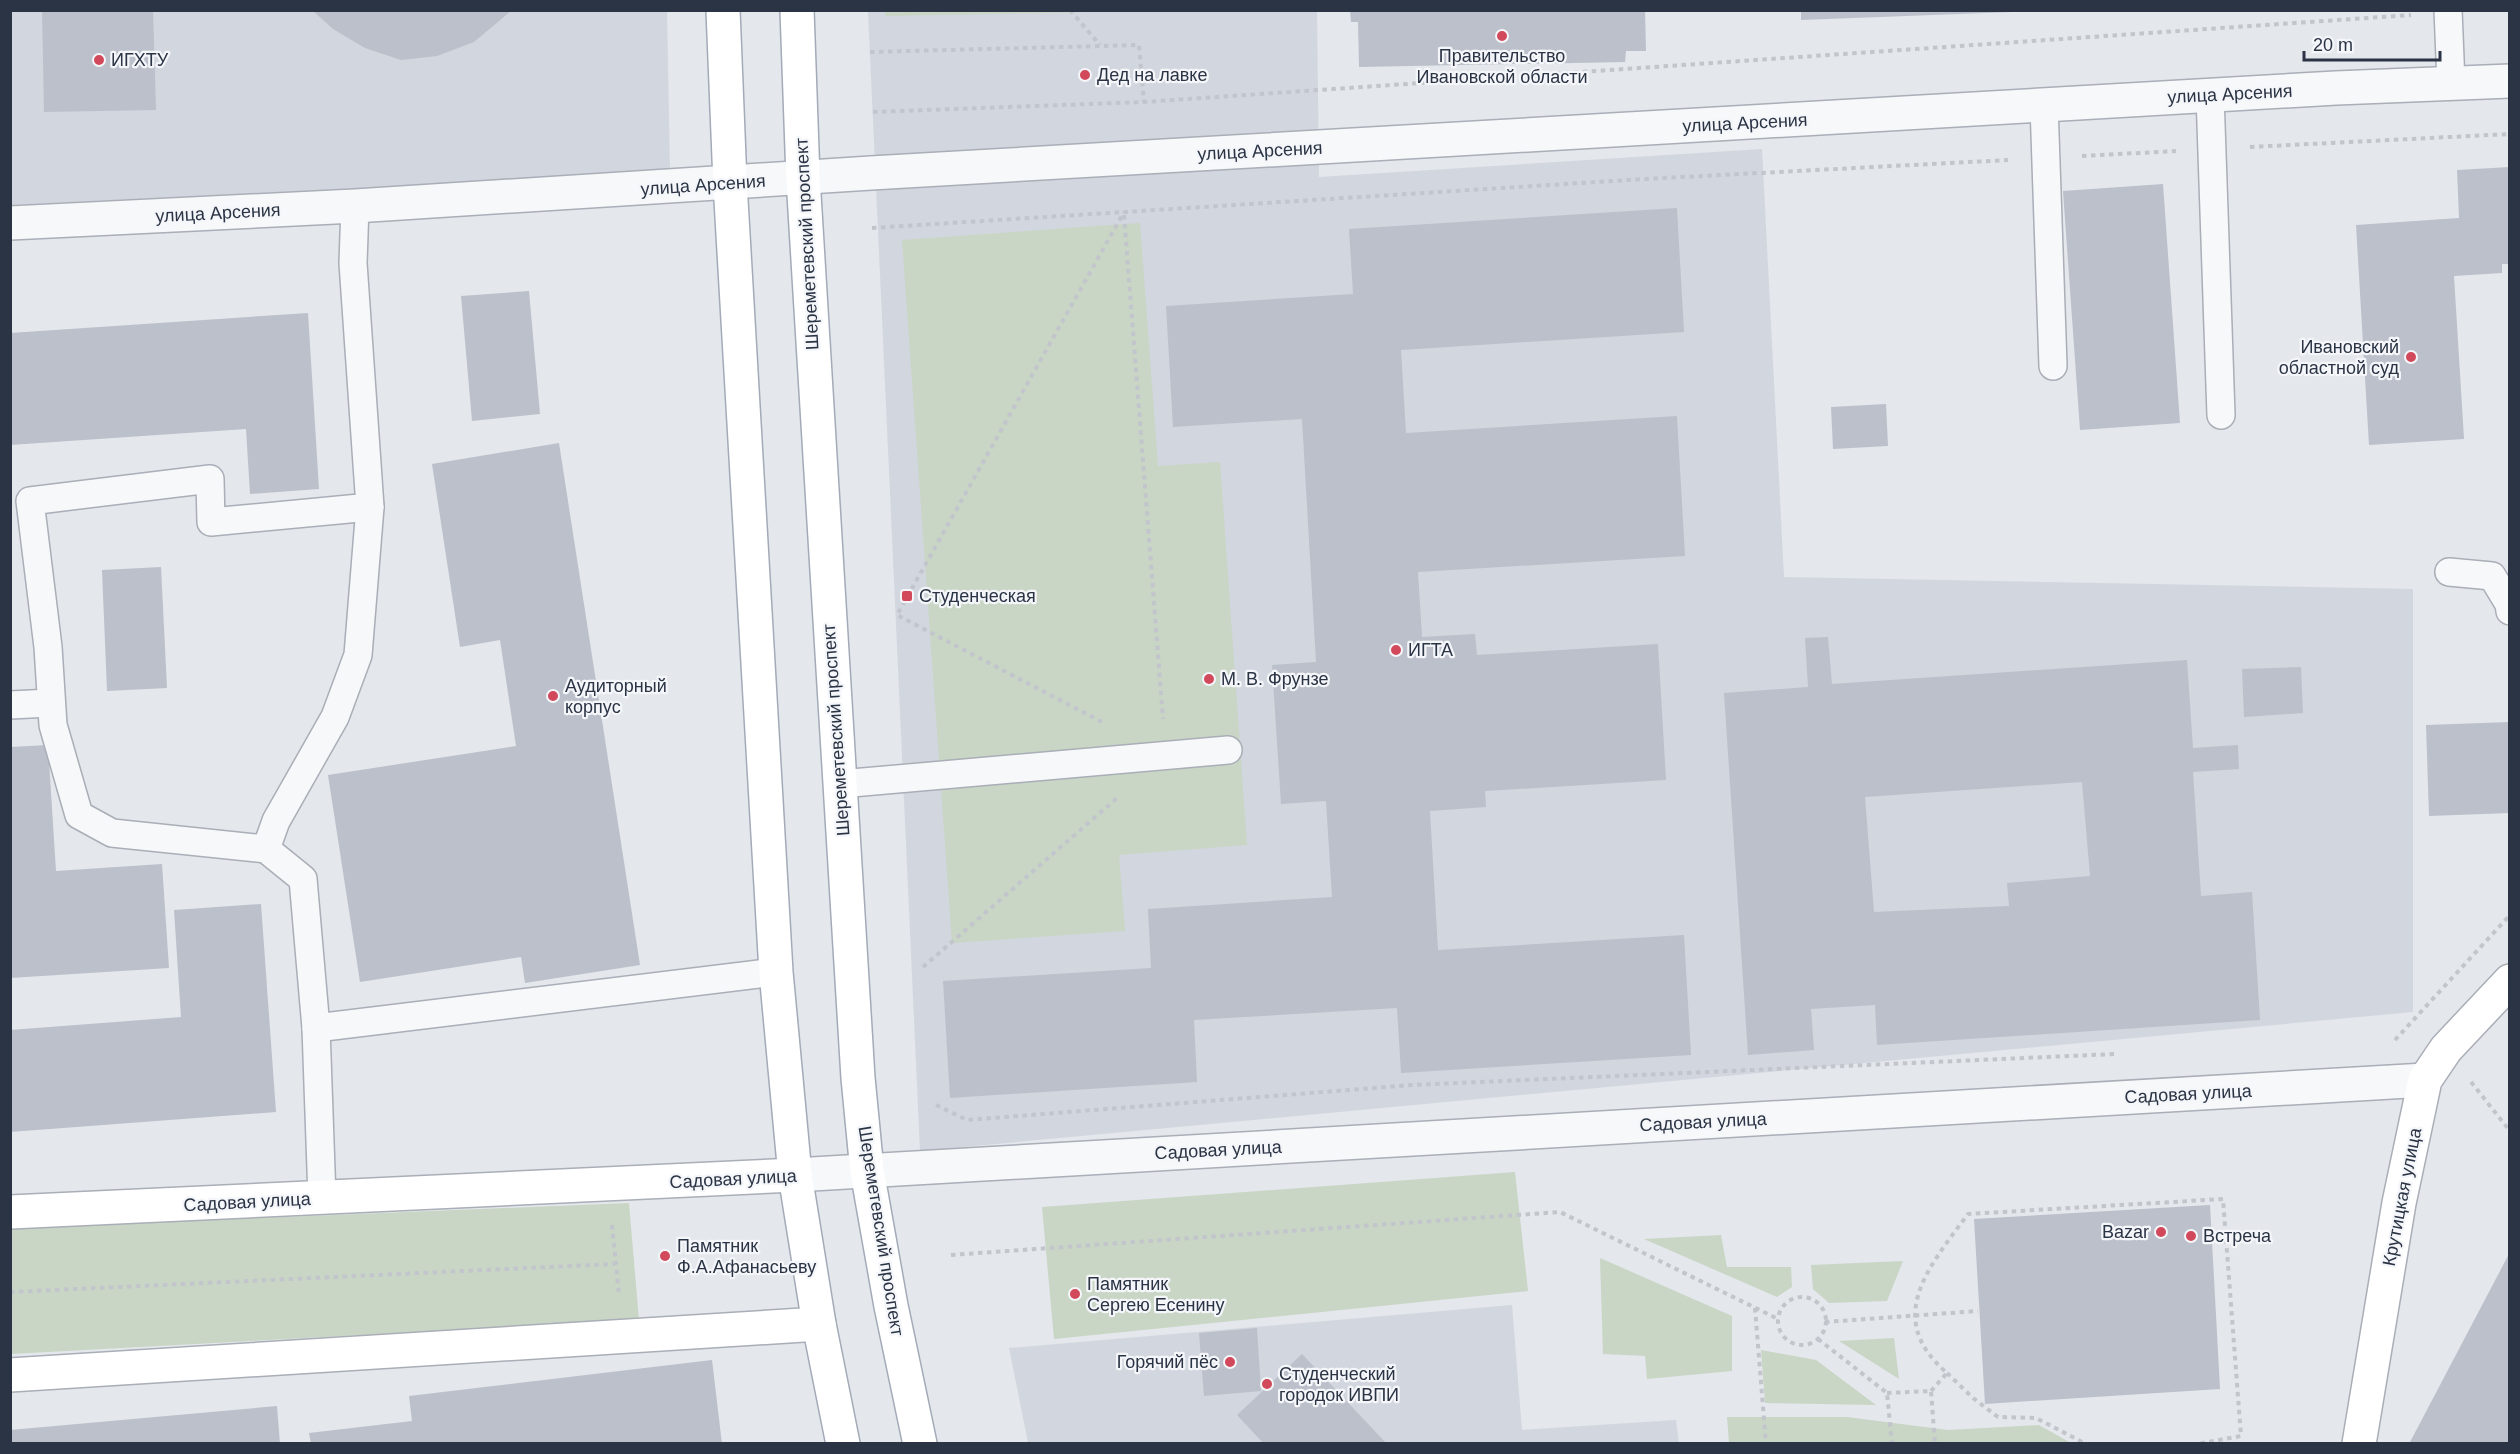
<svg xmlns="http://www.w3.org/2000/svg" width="2520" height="1454" font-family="Arial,sans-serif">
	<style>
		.built { fill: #d2d6de }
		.green { fill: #c9d6c5 }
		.building { fill: #bbc0ca; fill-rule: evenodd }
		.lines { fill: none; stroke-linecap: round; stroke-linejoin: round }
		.lane-casing { stroke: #a9aeb7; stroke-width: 30 }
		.street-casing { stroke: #a9aeb7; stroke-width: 36 }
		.secondary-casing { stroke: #a9aeb7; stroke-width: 36 }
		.primary-casing { stroke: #a3abb8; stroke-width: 36 }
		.path { stroke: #c2c5cb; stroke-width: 4; stroke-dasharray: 4.5 4.5; stroke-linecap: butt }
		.lane { stroke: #f7f8fa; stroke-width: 27 }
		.street { stroke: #f7f8fa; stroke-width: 33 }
		.secondary { stroke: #fff; stroke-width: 33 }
		.primary { stroke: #fff; stroke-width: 33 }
		.poi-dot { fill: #d1495b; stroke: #f4f6f9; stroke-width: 2 }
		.labels { text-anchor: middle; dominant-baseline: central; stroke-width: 4.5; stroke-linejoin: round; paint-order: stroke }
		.poi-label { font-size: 18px; fill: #2b3445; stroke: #f4f6f9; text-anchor: start }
		.street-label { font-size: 18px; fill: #2b3445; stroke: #f4f6f9 }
	</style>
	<rect width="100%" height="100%" fill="#e4e7ec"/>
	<g class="built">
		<polygon points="11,11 667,11 670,173 11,205"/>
		<polygon points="868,11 1317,11 1319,177 1762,149 1784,577 2413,589 2413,1012 920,1151"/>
		<polygon points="1512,1305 1522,1430 1676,1420 1679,1443 1028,1443 1009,1348"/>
	</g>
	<g class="green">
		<polygon points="1144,11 885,16 885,10"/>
		<polygon points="1140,223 1158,466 1220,462 1247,845 1119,855 1125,931 952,943 902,240"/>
		<polygon points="1515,1172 1528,1291 1054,1339 1042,1207"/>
		<polygon points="629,1203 639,1320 11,1354 11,1228"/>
		<polygon points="1721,1235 1727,1267 1791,1267 1792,1287 1777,1297 1644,1239"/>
		<polygon points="1600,1258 1732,1316 1732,1371 1647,1379 1645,1356 1603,1354"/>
		<polygon points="1903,1261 1887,1301 1829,1303 1813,1289 1811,1265"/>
		<polygon points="1894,1338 1899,1379 1839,1341"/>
		<polygon points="1761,1350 1816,1360 1876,1405 1765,1403"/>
		<polygon points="1727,1417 1847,1417 1948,1430 2039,1425 2071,1443 1729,1443"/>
	</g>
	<g class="building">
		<polygon points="42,10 153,10 156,110 44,112"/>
		<polygon points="312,10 512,10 474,42 437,56 401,60 365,48 333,29"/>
		<polygon points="1350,10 1645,10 1646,51 1626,51 1625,62 1359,67 1358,22 1351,22"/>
		<polygon points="1801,10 2012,10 2012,12 1801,20"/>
		<polygon points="2510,167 2510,264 2502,264 2502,273 2454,276 2464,439 2369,445 2356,225 2459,218 2457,170"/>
		<polygon points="2163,184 2180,423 2080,430 2063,191"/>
		<polygon points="1677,208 1684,332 1401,350 1406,433 1677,416 1685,556 1418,572 1422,637 1475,634 1477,655 1658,644 1666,780 1485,791 1486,807 1430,811 1438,950 1684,935 1691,1055 1401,1073 1397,1008 1194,1020 1197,1082 950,1098 943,981 1151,968 1148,909 1332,897 1326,801 1281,804 1272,665 1316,662 1302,419 1173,427 1166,306 1353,294 1349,229"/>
		<polygon points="529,291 540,414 472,421 461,296"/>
		<polygon points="308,313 319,489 250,494 246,429 10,445 10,333"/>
		<polygon points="1886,404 1888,446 1833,449 1831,407"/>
		<polygon points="559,443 640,965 525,983 521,957 360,982 328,775 516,746 500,640 460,647 432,464"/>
		<polygon points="161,567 167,688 107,691 102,570"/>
		<path d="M1828,637L1832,684L2187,660L2193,748L2238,745L2239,769L2193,772L2201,896L2252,892L2260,1020L1877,1045L1875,1005L1811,1009L1814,1050L1748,1055L1724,693L1808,687L1805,638ZM2082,782L2090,876L2007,883L2009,906L1874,912L1865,797Z"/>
		<polygon points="2301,667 2303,713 2244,717 2242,669"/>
		<polygon points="2510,722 2510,813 2429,816 2426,725"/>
		<polygon points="48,745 56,871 162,864 169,968 10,978 10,747"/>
		<polygon points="261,904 276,1112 10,1132 10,1030 181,1017 174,910"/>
		<polygon points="2210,1205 2220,1389 1985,1404 1974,1219"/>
		<polygon points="2510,1252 2510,1444 2409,1444"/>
		<polygon points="1257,1328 1261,1391 1204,1396 1199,1333"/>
		<polygon points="1302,1354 1387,1444 1264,1444 1237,1415"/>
		<polygon points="712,1360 722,1444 311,1444 309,1433 412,1421 409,1396"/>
		<polygon points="277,1406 280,1444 10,1444 10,1430"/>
	</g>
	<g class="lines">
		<g class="lane-casing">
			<g id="lane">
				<polyline points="2448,10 2451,83"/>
				<polyline points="2210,95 2221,415"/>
				<polyline points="2044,105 2053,366"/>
				<polyline points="355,206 353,263 370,507 211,522 210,479 30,501 48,647 53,725 79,815 112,833 266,849 303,879 316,1028 776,972"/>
				<polyline points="2449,572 2492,576 2509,604 2510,611"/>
				<polyline points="10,705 51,703"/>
				<polyline points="840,784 1228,750"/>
				<polyline points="266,849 276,821 335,717 358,655 370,507"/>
				<polyline points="316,1028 322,1198"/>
			</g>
		</g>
		<g class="street-casing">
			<g id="street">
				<polyline points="10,223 355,206 871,173 2336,88 2510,81"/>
				<polyline points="795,1175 2425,1080"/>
			</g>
		</g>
		<g class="secondary-casing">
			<g id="secondary">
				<polyline points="10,1212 795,1175"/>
				<polyline points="10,1375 819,1324"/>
				<polyline points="2359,1444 2399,1203 2425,1080 2446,1049 2510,981"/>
			</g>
		</g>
		<g class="primary-casing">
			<g id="primary">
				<polyline points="723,10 730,183 776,972 795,1175 819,1324 843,1444"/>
				<polyline points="797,10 803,178 858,1078 867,1171 891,1306 920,1444"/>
			</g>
		</g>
		<g class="path">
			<polyline points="1070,10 1100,45"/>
			<polyline points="870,52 1139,45 1144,102"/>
			<polyline points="873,112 1144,102 2411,15"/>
			<polyline points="2250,147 2510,134"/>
			<polyline points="2082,156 2176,151"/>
			<polyline points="1124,215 1163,719"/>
			<polyline points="872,228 1644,179 2008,160"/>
			<polyline points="1102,722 897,615 1124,212"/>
			<polyline points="923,967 1117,798"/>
			<polyline points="2395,1040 2510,915"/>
			<polyline points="2471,1082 2510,1131"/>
			<polyline points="936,1105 967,1120 1412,1085 2115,1054"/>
			<polyline points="612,1225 619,1295"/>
			<polyline points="951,1255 1560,1212 1778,1319"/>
			<polyline points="10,1292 615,1264"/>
			<circle cx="1802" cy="1321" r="24"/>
			<polyline points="1755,1308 1766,1444"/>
			<polyline points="1825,1322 1978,1311"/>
			<polyline points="1818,1339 1887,1393 1892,1444"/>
			<polyline points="1947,1373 1973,1398 1998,1417 2036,1418 2086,1444"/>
			<path d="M1931,1391L1947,1373C1883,1318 1929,1267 1968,1214L2223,1199L2241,1436L2197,1444"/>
			<polyline points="1887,1393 1931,1391 1935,1444"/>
		</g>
		<use href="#lane" class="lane"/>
		<use href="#street" class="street"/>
		<use href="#secondary" class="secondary"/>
		<use href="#primary" class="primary"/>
	</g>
	<g class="poi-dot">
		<circle cx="1502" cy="36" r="6"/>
		<circle cx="99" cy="60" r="6"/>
		<circle cx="1085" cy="75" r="6"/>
		<circle cx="2411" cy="357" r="6"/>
		<rect x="901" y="590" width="12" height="12" rx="3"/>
		<circle cx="1396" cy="650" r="6"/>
		<circle cx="1209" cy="679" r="6"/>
		<circle cx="553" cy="696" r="6"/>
		<circle cx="2161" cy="1232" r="6"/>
		<circle cx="2191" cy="1236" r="6"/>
		<circle cx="665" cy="1256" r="6"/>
		<circle cx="1075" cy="1294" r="6"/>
		<circle cx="1230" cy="1362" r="6"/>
		<circle cx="1267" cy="1384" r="6"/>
	</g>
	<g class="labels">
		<g class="poi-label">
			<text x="1502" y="56" text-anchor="middle">Правительство<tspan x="1502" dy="21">Ивановской области</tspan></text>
			<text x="111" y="60">ИГХТУ</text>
			<text x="1097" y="75">Дед на лавке</text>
			<text x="2399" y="347" text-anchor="end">Ивановский<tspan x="2399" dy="21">областной суд</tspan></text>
			<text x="919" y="596">Студенческая</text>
			<text x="1408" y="650">ИГТА</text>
			<text x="1221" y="679">М. В. Фрунзе</text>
			<text x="565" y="686">Аудиторный<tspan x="565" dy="21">корпус</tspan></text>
			<text x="2149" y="1232" text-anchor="end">Bazar</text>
			<text x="2203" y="1236">Встреча</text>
			<text x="677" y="1246">Памятник<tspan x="677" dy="21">Ф.А.Афанасьеву</tspan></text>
			<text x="1087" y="1284">Памятник<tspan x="1087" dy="21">Сергею Есенину</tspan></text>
			<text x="1218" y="1362" text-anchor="end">Горячий пёс</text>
			<text x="1279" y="1374">Студенческий<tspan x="1279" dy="21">городок ИВПИ</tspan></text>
		</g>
		<g class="street-label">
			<text transform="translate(2230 94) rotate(-3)">улица Арсения</text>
			<text transform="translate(1745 123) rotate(-3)">улица Арсения</text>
			<text transform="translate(1260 151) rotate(-3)">улица Арсения</text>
			<text transform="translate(703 185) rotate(-4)">улица Арсения</text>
			<text transform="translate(218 213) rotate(-3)">улица Арсения</text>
			<text transform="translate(807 244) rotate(-93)">Шереметевский проспект</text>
			<text transform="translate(836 730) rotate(-94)">Шереметевский проспект</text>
			<text transform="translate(2188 1094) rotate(-3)">Садовая улица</text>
			<text transform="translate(1703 1122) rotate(-3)">Садовая улица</text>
			<text transform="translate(1218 1150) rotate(-3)">Садовая улица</text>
			<text transform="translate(733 1179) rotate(-3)">Садовая улица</text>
			<text transform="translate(2402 1197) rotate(-79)">Крутицкая улица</text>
			<text transform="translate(247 1202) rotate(-3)">Садовая улица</text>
			<text transform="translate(881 1231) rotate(81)">Шереметевский проспект</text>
		</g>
	</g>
	<rect width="2520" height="1454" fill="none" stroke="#2b3445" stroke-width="24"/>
	<path d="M2304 51v9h136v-9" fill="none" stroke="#2b3445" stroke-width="3"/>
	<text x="2313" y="51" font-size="18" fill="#2b3445" stroke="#f4f6f9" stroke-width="4.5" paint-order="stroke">20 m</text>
</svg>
